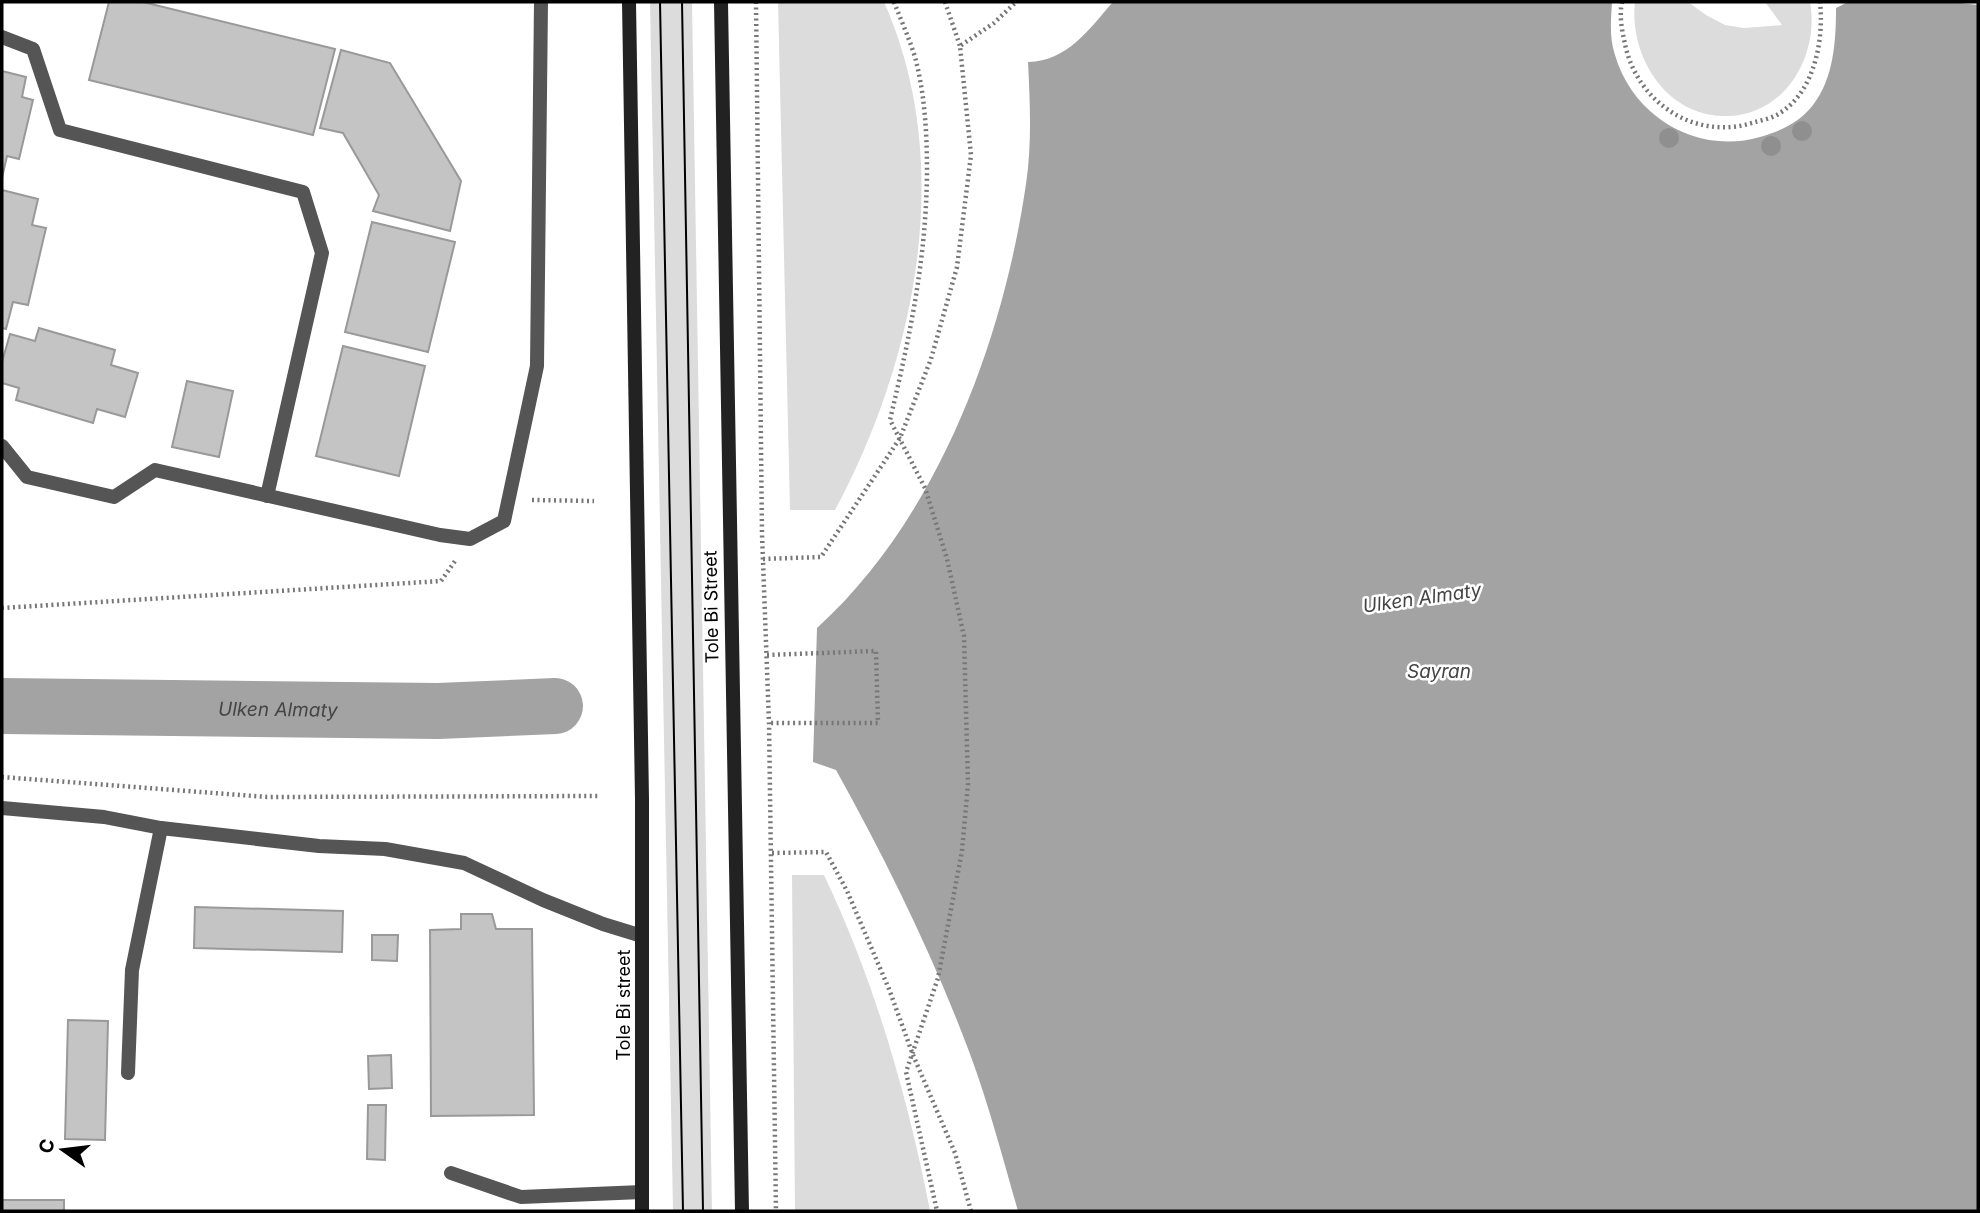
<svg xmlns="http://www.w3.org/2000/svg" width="1980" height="1213" font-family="Inter,sans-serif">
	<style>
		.green { fill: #dcdcdc }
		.water { fill: #a3a3a3 }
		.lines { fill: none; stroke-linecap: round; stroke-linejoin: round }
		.river { stroke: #a3a3a3; stroke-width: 56 }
		.building { fill: #c4c4c4; stroke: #999; stroke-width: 2 }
		.path { stroke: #777; stroke-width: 4.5; stroke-dasharray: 2 3.5; stroke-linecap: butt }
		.lane { stroke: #555; stroke-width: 14 }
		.secondary { stroke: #222; stroke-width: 14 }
		.tram { stroke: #000; stroke-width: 2 }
		.tree { fill: #8f8f8f }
		.labels { text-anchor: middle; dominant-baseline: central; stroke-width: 5; stroke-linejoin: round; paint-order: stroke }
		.street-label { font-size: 18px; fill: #000; stroke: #fff }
		.water-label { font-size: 19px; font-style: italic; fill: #444; stroke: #fff }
	</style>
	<rect width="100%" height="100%" fill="#fff"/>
	<g class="green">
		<polygon points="650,2 692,2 712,1211 673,1211"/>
		<path d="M778,2H884C956,164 916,359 835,510H790Z"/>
		<path d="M1635,2H1688L1706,15L1725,25L1744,28L1782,25L1765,2H1810C1820,57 1783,119 1722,116C1664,114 1629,54 1635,2Z"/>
		<path d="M792,875H824C874,980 908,1097 930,1211H795Z"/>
	</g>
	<path class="water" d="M1113,2H1612C1611,20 1609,37 1615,55C1633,117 1697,155 1760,137C1781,131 1800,122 1813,105C1834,78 1836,40 1836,8L1848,2H1950L1978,5V1211H1018C1003,1159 989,1105 970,1054C933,955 887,862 836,770L813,762L817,628C937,519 1003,342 1026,184C1032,144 1030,102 1028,62C1068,61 1089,29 1113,2Z"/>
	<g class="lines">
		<path class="river" id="s1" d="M2,706L438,711L555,706"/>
	</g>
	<g class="building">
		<polygon points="109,2 143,2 335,49 313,135 89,80"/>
		<polygon points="341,50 390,63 461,181 450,231 373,211 379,195 343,133 320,128"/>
		<polygon points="2,71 26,77 22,97 33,100 19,159 7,156 2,178"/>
		<polygon points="2,190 38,199 32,225 46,228 28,305 13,302 6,329 2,328"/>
		<polygon points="372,222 455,242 428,352 345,332"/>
		<polygon points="39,328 115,350 111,365 138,373 125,417 97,409 93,423 16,400 19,388 2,383 2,362 10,334 35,341"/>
		<polygon points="343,346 425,366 399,476 316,456"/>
		<polygon points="187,381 233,391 219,457 172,447"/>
		<polygon points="195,907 343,911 342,952 194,948"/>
		<polygon points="461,914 492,914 496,929 532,929 534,1115 431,1116 430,930 461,929"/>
		<polygon points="372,935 398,935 397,961 372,960"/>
		<polygon points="68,1020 108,1021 105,1140 65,1139"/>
		<polygon points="391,1055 392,1088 369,1089 368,1056"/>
		<polygon points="368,1105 386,1105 385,1160 367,1159"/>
		<rect x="2" y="1200" width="62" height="11"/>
	</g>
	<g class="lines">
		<g class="path">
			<polyline points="756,2 762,534 769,723 776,1211"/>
			<path d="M894,2C901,20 909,38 915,57C925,95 927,134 927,173C926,261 910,335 890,420L925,488L947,559L964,636L968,784L962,851L938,978L906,1072L937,1211"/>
			<polyline points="945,2 960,46"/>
			<path d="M1622,2C1619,16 1622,31 1625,44C1637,103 1696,142 1755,122C1763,120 1773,118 1780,113C1815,91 1824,39 1820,2"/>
			<polyline points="532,500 594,501"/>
			<polyline points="763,559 821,557 900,438 931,359 957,267 971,155 960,46 994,23 1016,2"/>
			<polyline points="2,608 441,581 455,561"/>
			<polyline points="767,655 876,651 878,723 769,723"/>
			<polyline points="2,777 267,797 600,796"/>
			<polyline points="772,853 826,852 847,891 889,989 913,1055 955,1153 971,1211"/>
		</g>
		<g class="lane">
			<polyline points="2,37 33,49 60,130 303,192 322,253 267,496"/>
			<polyline points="2,446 27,477 114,497 155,470 440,535 470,539 504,521 537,366 541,2"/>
			<polyline points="2,808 104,817 161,828 319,846 385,849 464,863 543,900 603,924 642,936"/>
			<polyline points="128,1073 132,970 161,828"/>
			<polyline points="451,1173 521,1197 642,1192"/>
		</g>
		<g class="secondary">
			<polyline points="629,2 642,799 642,1211"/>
			<polyline points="721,2 742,1211"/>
		</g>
		<g class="tram">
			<polyline points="660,2 683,1211"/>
			<polyline points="682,2 703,1211"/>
		</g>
	</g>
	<g class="tree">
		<circle cx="1802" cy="131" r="10"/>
		<circle cx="1669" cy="138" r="10"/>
		<circle cx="1771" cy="146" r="10"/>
	</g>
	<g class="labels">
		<g class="street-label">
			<text transform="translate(711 607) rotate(-91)">Tole Bi Street</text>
			<text transform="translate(623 1005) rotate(-90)">Tole Bi street</text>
		</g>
		<g class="water-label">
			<text transform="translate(1422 598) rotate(-8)">Ulken Almaty</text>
			<text x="1439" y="671">Sayran</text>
			<text stroke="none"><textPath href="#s1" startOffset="276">Ulken Almaty</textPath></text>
		</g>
	</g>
	<rect width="1980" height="1213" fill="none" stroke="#000000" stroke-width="7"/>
	<g transform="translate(63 1150) rotate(284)" stroke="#ffffff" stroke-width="5" paint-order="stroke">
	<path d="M0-5L12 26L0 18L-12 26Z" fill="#000000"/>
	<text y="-10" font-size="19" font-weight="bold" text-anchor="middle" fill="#000000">С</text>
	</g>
</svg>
